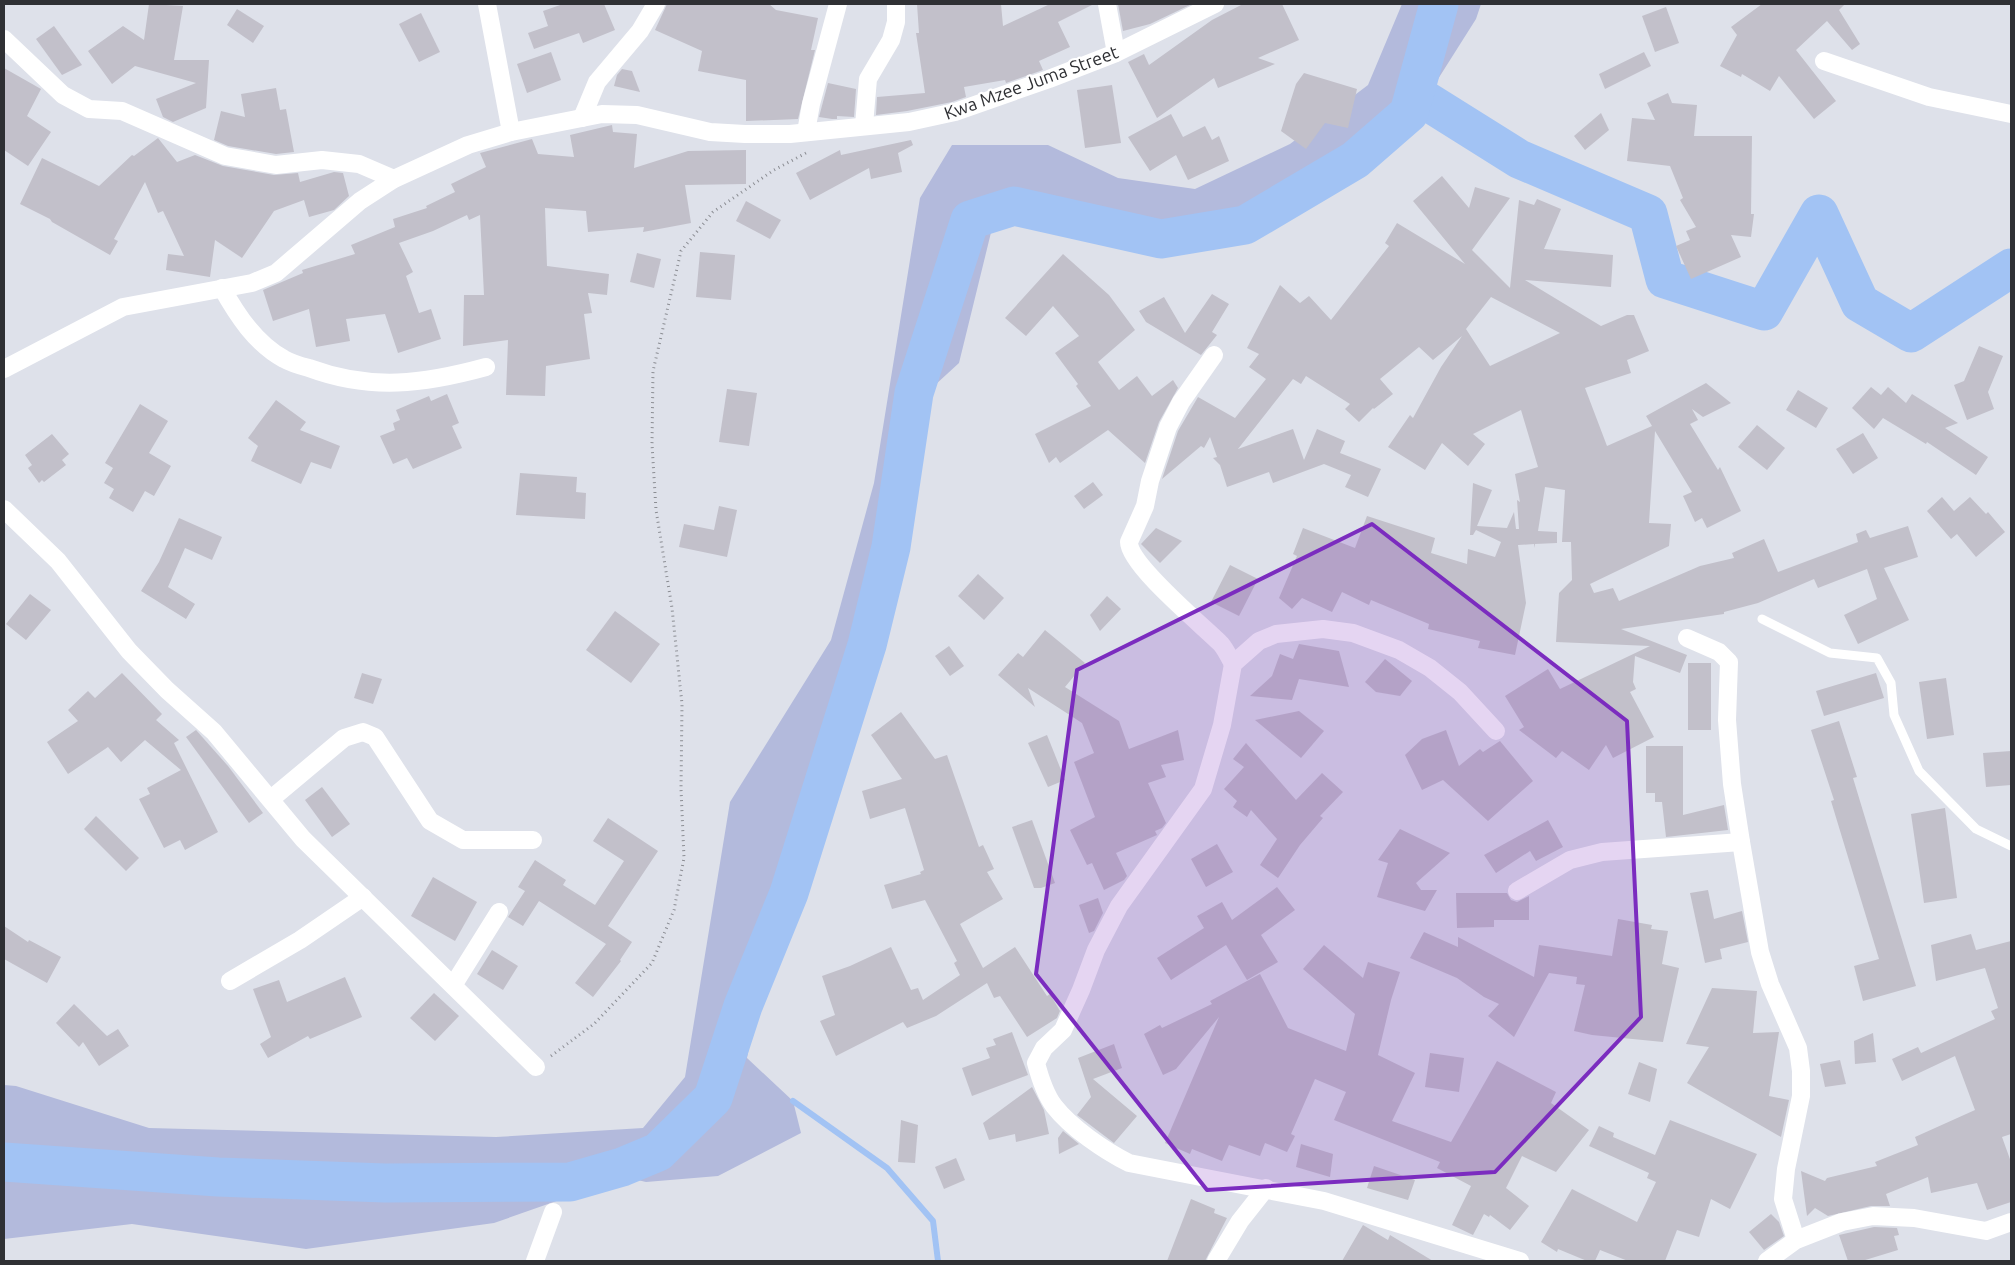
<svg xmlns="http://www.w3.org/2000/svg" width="2015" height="1265" font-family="Ubuntu,sans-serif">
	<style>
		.green { fill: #b3badc }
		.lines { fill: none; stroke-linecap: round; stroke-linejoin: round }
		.stream { stroke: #a2c3f4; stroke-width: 6 }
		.river { stroke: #a2c3f4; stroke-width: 39 }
		.building { fill: #c2c0ca; fill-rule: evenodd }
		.path { stroke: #8b8d93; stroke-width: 3; stroke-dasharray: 1 4; stroke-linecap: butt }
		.lane { stroke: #fff; stroke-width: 9 }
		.street { stroke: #fff; stroke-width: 18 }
		.marked { fill: #7b2cbf; fill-opacity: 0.2; stroke: #7b2cbf; stroke-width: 4; stroke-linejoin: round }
		.labels { text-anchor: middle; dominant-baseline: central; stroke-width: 4.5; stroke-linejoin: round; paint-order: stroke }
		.street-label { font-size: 18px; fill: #2f3034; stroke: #fff }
	</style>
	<rect width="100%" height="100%" fill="#dee1ea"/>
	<polygon class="green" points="1402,4 1481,4 1476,19 1407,128 1324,188 1176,240 999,200 959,363 911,407 873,637 812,793 809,850 776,908 747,1058 793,1101 801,1133 718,1176 646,1182 625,1177 494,1223 306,1249 132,1224 4,1239 4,1085 16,1086 149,1128 496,1137 643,1128 685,1077 730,802 831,640 874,483 920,198 952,145 1048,145 1118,178 1195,189 1290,144 1368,85"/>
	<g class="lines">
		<polyline class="stream" points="793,1101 887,1168 933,1221 938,1261"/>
		<g class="river">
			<polyline points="1425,100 1519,159 1648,214 1665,279 1764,311 1819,214 1860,303 1911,333 2011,268"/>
			<polyline points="4,1162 218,1177 385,1183 570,1182 622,1167 658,1152 713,1098 743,1006 789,893 867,645 891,547 914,393 970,220 1014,206 1161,239 1245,225 1355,160 1409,113 1439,4"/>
		</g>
	</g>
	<g class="building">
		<polygon points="149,4 183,6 174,60 209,60 206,108 173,122 163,117 156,99 196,83 135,66 112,84 88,51 123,26 144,40"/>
		<polygon points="563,4 604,4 615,30 583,43 579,33 534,49 528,33 548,26 543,11"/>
		<polygon points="667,4 769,4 776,10 818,18 811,50 815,50 798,119 746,121 746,80 698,71 702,51 655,30"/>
		<polygon points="917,4 1001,4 1003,26 1050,4 1094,4 1058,22 1070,47 1039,61 1043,70 1006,83 1005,80 964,87 966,97 952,102 907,111 876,115 877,97 925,93 916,33 919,33"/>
		<polygon points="1118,4 1192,4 1150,24 1123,31"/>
		<polygon points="1243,4 1282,4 1299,40 1258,58 1275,64 1218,88 1214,78 1157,118 1128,62 1144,54 1149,65 1212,20"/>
		<polygon points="1762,4 1845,4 1839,10 1860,44 1852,50 1827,21 1796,50 1836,101 1814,119 1779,76 1770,91 1742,74 1741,77 1720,66 1737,35 1731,27"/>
		<polygon points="1666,7 1679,43 1655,52 1642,16"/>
		<polygon points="237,9 264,26 253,43 227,25"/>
		<polygon points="421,13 440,52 419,62 399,24"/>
		<polygon points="54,26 82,65 62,75 36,39"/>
		<polygon points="551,52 561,80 527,93 517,64"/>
		<polygon points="1644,52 1651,66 1605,89 1599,74"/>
		<polygon points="4,68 41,89 27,116 51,132 28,166 4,150"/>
		<polygon points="622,69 632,71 640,92 614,86 617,75"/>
		<polygon points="1304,73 1357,89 1348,128 1325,123 1306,149 1281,131 1296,84"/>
		<polygon points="828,83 856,89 854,117 837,116 837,119 832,119 819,117"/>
		<polygon points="1112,85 1121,143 1085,148 1077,90"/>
		<polygon points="276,88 280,110 286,109 294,152 276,154 228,146 214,140 221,111 245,117 241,94"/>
		<polygon points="1668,93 1672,103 1697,105 1694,136 1752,136 1751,214 1754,214 1751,237 1731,235 1741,257 1691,279 1676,246 1690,240 1686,231 1696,227 1680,200 1683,198 1670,166 1627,161 1632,118 1655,120 1647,103"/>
		<polygon points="1601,113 1609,130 1585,150 1574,136"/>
		<polygon points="1171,114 1183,137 1205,126 1212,140 1219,136 1229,161 1188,180 1176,155 1150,171 1128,137"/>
		<polygon points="612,125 613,132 637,134 634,168 688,151 746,150 746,184 685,185 691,223 643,232 644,227 588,232 586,211 545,208 547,266 609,274 607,295 588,293 592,313 584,314 590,359 546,366 545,396 506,395 508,340 463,346 464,295 484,295 480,215 469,220 467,215 433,231 399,243 413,272 406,276 419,313 431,309 441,339 398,353 385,314 346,319 350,341 316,347 309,309 273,321 263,290 303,273 302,270 355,254 351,245 395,227 393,219 427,208 426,206 455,192 451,184 486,167 480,153 532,139 538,154 574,157 570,135"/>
		<polygon points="158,138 177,162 195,155 223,166 274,175 298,173 300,182 334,172 343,173 349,196 334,210 309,217 304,200 274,211 242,258 215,240 210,277 166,270 168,254 184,256 163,211 158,213 145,182 114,239 118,241 110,255 52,222 50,219 20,204 42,158 99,186 132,155 134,156"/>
		<polygon points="911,140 913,145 898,153 902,172 871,179 869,168 810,200 796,173 840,150 841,155"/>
		<path d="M1442,176L1469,208L1475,187L1510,198L1472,250L1510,288L1519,200L1534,205L1537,199L1561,209L1544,249L1613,255L1611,287L1525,280L1601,326L1627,315H1634L1649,351L1627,360L1631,373L1585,388L1607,446L1652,426L1646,416L1706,383L1731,403L1703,417L1692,409L1698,420L1690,424L1718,470L1720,467L1741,511L1707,528L1702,518L1695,522L1683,496L1692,492L1655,431L1649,523L1671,524L1669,546L1590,584L1594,593L1613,588L1619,601L1700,566L1734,558L1732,553L1764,539L1778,572L1858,542L1856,534L1866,530L1870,538L1908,526L1918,557L1884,568L1909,620L1858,644L1844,615L1877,599L1867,569L1818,588L1814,579L1758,603L1724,612V614L1621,629L1687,655L1680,673L1635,656L1633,682L1636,689L1630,692L1654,737L1613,758L1606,745L1589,770L1562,751L1556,758L1519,730L1524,727L1505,696L1548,669L1560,689L1650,646L1556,642L1559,593L1572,580L1571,542H1562L1565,490L1545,487L1538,531L1557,532V543L1535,544V548L1534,544L1518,545L1526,603L1515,655L1478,648L1480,641L1428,629L1429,624L1371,600L1369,605L1342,592L1332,612L1302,598L1292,609L1279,598L1297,556L1293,554L1303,528L1355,548L1367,516L1435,538L1431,553L1467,564L1468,549L1495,557L1501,542L1476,530L1473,535H1470L1473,483L1492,490L1477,526L1507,528L1514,512L1516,529H1519L1517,500L1520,502L1515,474L1538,467L1521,410L1473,434L1485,444L1468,466L1442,443L1425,470L1388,447L1410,415L1413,418L1441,367L1462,336L1433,360L1419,347L1380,379L1393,394L1374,409L1373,408L1359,422L1345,409L1350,404L1306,376L1301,384L1293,379L1238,449L1293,429L1304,460L1317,429L1345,441L1340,453L1381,469L1368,497L1345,487L1351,475L1324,464L1273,483L1269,472L1227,487L1220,465L1213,458L1217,457L1210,437L1204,448L1201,446L1162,479L1178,431L1198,397L1235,418L1266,379L1249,367L1259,354L1247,348L1280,285L1300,303L1309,296L1331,320L1389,246L1385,243L1397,223L1465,264L1413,201ZM1491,297L1539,322L1560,333L1490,366L1466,329Z"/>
		<polygon points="746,201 781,220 770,239 736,221"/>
		<polygon points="700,252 735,255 731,300 696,297"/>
		<polygon points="637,253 661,259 654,288 630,282"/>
		<polygon points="1063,254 1109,295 1135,330 1098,362 1119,390 1137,376 1152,396 1173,380 1178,388 1159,422 1145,463 1108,430 1060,463 1056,457 1049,463 1035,434 1091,406 1076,386 1078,384 1055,353 1079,336 1053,306 1026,336 1005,318"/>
		<polygon points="1212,294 1229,304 1212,332 1217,335 1201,355 1146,322 1139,311 1164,297 1185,333"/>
		<polygon points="1979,346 2003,356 1988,392 1994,409 1967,420 1954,385 1964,381"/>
		<polygon points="1871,387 1881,395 1888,387 1906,403 1912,394 1958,423 1945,428 1988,457 1976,475 1927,442 1926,444 1883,418 1874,429 1852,408"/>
		<polygon points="727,389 757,393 749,446 719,442"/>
		<polygon points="1798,390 1828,408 1816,428 1786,410"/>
		<polygon points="447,394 459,423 452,426 462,448 413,469 407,458 393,464 380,436 395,430 393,423 400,420 396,410 429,396 431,401"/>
		<polygon points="276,400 306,422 300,430 340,446 331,469 311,462 301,484 251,461 258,446 248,438"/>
		<polygon points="140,404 168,421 149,453 171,466 154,496 145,491 133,512 109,498 114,489 104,483 113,468 105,463"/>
		<polygon points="1757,425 1785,448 1767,470 1738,447"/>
		<polygon points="1863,433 1878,458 1853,474 1836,449"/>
		<polygon points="52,434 69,454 62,460 66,465 44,482 42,480 39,483 28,468 32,465 25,455"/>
		<polygon points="520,473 577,477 576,492 586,493 585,519 516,515"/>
		<polygon points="1093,482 1103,495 1084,509 1074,496"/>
		<polygon points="1942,497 1954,511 1970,497 1986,514 1988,512 2005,532 1976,557 1957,534 1951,539 1927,511"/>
		<polygon points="719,506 737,510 727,557 679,547 684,524 714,530"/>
		<polygon points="179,518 222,537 212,560 185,548 168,587 195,604 186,619 141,591 159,562"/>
		<polygon points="1156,528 1182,541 1160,563 1141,544"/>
		<polygon points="1230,565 1258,579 1239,616 1211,602"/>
		<polygon points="978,574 1004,598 984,620 958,596"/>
		<polygon points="30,594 51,610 26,640 6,624"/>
		<polygon points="1107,596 1121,609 1100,631 1090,615"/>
		<polygon points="615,611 660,644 631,683 586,650"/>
		<polygon points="1045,630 1085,663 1065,687 1119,721 1129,749 1178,730 1184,760 1161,765 1166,777 1148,783 1166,823 1162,828 1155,831 1157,835 1116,853 1127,876 1124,880 1104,890 1092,863 1087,865 1070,830 1095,817 1074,762 1094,753 1082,723 1028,688 1035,707 998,675 1018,653 1023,657"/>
		<polygon points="1299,644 1339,651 1349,687 1299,679 1292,700 1250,696 1272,676 1280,654 1293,659"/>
		<polygon points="949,646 964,666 950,676 935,656"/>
		<polygon points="1385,659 1412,681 1400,696 1376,692 1365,682"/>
		<rect x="1688" y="663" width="23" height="67"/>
		<polygon points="122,673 162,714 156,720 179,740 174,743 218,832 185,850 180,840 164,848 139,799 150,794 147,788 181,770 145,740 121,762 108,747 68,774 47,742 78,721 68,710 88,691 95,698"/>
		<polygon points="362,673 382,679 373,704 354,698"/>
		<polygon points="1876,673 1884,698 1824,716 1816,691"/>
		<polygon points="1946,678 1954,735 1927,739 1919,682"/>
		<polygon points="1299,711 1324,731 1301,758 1255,720"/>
		<polygon points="901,712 935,759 947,755 979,847 983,845 994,869 987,872 1003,899 960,924 983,968 1015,947 1047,996 1050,994 1060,1011 1057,1018 1027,1037 1000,996 994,998 987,983 936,1016 907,1028 903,1022 836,1056 820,1021 835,1015 822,976 850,966 891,947 911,990 918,988 923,1000 960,975 954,963 957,961 925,900 892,909 884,885 921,874 920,872 924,870 905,808 870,819 862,791 902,779 871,735"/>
		<polygon points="1839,721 1857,777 1853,778 1916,986 1863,1001 1854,966 1879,959 1831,801 1834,800 1811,730"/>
		<polygon points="196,730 228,766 263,813 249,823 186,737"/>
		<polygon points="1446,730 1459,766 1480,749 1483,752 1500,741 1533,781 1488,821 1443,780 1422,790 1405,755 1422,739"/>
		<polygon points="1047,735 1065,780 1048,787 1028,743"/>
		<polygon points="1246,743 1296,800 1322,773 1343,792 1320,816 1323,818 1300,845 1278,878 1260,865 1277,839 1251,810 1247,817 1233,807 1237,801 1224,789 1244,767 1233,759"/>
		<polygon points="1646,746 1683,746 1683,815 1724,805 1728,830 1666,837 1662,802 1655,802 1655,793 1646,793"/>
		<polygon points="2011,751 2011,785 1986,787 1983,753"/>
		<polygon points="322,787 350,824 332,837 305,800"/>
		<polygon points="1945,808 1957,898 1924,903 1911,814"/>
		<polygon points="96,816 139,858 126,871 84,829"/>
		<polygon points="608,818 658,851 608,926 632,942 620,960 621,961 593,997 575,983 606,944 539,901 523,926 508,917 525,891 518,887 535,860 566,880 563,885 595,905 624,861 593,841"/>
		<polygon points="1032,820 1055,883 1041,888 1034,888 1012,827"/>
		<polygon points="1548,820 1563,847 1536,861 1530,851 1496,873 1484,855"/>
		<polygon points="1400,829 1450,853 1416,883 1421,890 1437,890 1425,911 1377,897 1388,863 1378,860"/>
		<polygon points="1217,844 1233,872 1206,887 1191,859"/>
		<polygon points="433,877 477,902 455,941 411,916"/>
		<polygon points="1277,887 1295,910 1261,935 1278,962 1247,980 1226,945 1171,980 1157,958 1204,928 1197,916 1222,902 1232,920"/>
		<polygon points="1708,890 1714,919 1742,911 1748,942 1720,949 1722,959 1705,963 1690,893"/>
		<polygon points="1456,893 1507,893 1511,900 1517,902 1529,896 1529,920 1494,920 1494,927 1457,928"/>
		<polygon points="1098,898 1103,913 1094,931 1089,933 1079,905"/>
		<polygon points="1618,919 1652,925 1651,929 1668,931 1662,964 1679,968 1663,1042 1592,1035 1574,1031 1585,985 1576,984 1577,977 1549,973 1514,1037 1488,1016 1499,1004 1484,997 1457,978 1410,958 1424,932 1458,947 1458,937 1534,977 1539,945 1612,956"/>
		<polygon points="4,926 28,942 29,940 61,957 47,983 4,959"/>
		<polygon points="1971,934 1976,950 2011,941 2011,1134 2002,1137 2011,1162 2011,1202 1987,1210 1977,1183 1931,1193 1928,1177 1886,1194 1890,1206 1871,1206 1828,1216 1815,1208 1807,1216 1801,1171 1825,1181 1827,1178 1877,1166 1875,1162 1918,1145 1915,1137 1975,1110 1955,1056 1902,1081 1892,1059 1918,1047 1921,1053 1995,1019 1991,1011 1998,1008 1985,968 1936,981 1931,945"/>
		<polygon points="1324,945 1363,978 1368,962 1400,972 1391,1000 1378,1055 1415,1073 1392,1121 1451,1142 1497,1061 1556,1092 1551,1103 1589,1130 1556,1172 1522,1156 1506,1188 1529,1206 1510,1230 1490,1215 1489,1217 1484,1214 1473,1235 1452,1225 1471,1186 1437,1168 1440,1162 1334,1120 1346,1092 1315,1079 1291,1134 1295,1136 1287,1152 1265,1143 1260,1156 1229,1145 1222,1161 1192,1149 1190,1154 1165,1143 1219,1017 1176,1069 1163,1075 1144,1034 1160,1025 1162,1028 1212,1004 1210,1001 1260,974 1288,1028 1346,1051 1355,1014 1303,969"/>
		<polygon points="492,950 518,966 503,990 477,974"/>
		<polygon points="345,977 362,1017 310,1039 308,1036 268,1058 260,1044 271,1037 253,989 279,980 287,1002"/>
		<polygon points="1712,988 1757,991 1753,1033 1779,1032 1769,1096 1789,1100 1781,1137 1687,1083 1709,1047 1686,1044"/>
		<polygon points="434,993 459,1016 435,1041 410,1018"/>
		<polygon points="74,1004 107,1036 118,1029 129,1046 99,1066 83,1042 79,1047 56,1023"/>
		<polygon points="1012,1032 1028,1075 972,1096 962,1068 990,1058 986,1048 996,1045 993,1039"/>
		<polygon points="1873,1033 1876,1062 1855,1064 1854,1041"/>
		<polygon points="1114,1044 1122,1068 1093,1079 1137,1116 1114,1143 1077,1115 1091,1097 1078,1058"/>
		<polygon points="1430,1053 1464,1058 1459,1092 1425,1087"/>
		<polygon points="1840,1060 1846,1084 1825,1087 1820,1064"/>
		<polygon points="1639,1062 1657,1069 1650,1102 1628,1094"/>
		<polygon points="1032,1087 1044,1110 1049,1134 1016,1142 1015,1134 989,1140 983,1123"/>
		<polygon points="901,1120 918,1125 915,1163 898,1162"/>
		<polygon points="1670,1120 1757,1154 1730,1209 1711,1199 1699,1237 1677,1230 1665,1261 1628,1261 1600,1250 1595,1261 1587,1261 1558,1249 1557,1252 1541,1242 1572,1189 1637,1222 1656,1182 1647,1178 1649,1173 1589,1146 1599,1126 1614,1133 1613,1137 1655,1155"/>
		<polygon points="1063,1131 1079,1144 1059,1154 1058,1138"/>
		<polygon points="1301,1144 1333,1154 1330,1177 1296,1167"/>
		<polygon points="956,1158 965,1180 944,1189 935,1167"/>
		<polygon points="1374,1166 1415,1180 1408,1200 1367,1188"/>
		<polygon points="1191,1199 1215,1209 1214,1213 1227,1218 1205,1261 1167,1261"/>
		<polygon points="1771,1214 1779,1222 1784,1236 1764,1250 1749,1232"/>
		<polygon points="1363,1225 1388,1240 1390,1235 1433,1261 1342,1261"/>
		<polygon points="1874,1227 1897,1228 1899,1235 1894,1236 1898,1250 1862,1261 1848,1261 1839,1235"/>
	</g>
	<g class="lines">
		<polyline class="path" points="551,1056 594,1024 652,963 674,910 684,858 681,789 682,704 672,608 656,510 652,444 653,371 681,251 713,212 774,170 806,153"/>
		<polyline class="lane" points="1762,619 1830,653 1877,658 1891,683 1894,715 1919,771 1976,829 2011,846"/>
		<g class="street">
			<polyline points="487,4 511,132"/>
			<polyline points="1107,4 1116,53"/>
			<polyline points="4,39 63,95 89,109 122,111 225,156 276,165 322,160 359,164 394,179"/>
			<polyline points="1824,61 1929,97 2011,114"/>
			<polyline points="582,118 597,82 640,31 656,4"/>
			<polyline points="864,125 868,79 891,40 896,22 896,4"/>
			<polyline points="806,132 811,104 838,4"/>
			<path d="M222,288C237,315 256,344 284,359C291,363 301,366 309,368C371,391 424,384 486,367"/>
			<path d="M1214,355L1181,402L1168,427L1150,481L1145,506L1129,542C1129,565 1202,625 1221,644C1226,650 1229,657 1233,664"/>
			<polyline points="4,369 123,307 252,283 276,273 360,201 394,179 468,145 511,132 602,114 637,115 710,132 745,134 790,134 909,122 955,112 1049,79 1116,53 1215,4"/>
			<polyline points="4,509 58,561 129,651 167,690 214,732 303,839 536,1067"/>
			<polyline points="1687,638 1719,652 1729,662 1727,720 1732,784 1741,842 1760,952 1770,984 1798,1048 1801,1071 1801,1096 1786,1169 1783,1199 1796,1240"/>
			<path d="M1496,731L1460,692L1430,668L1399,650L1353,633L1323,629L1276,634L1259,641L1233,664L1222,725L1203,789L1119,906L1096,950L1081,990L1063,1030L1044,1048L1036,1063C1040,1078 1045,1094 1054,1106C1071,1128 1105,1151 1129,1163L1324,1201L1520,1261"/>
			<polyline points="271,799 344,738 363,732 375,737 430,821 463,840 533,840"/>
			<polyline points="1517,891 1570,860 1602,852 1741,842"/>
			<polyline points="230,981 300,940 363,897"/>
			<polyline points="454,984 499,912"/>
			<polyline points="535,1261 553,1212"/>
			<polyline points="1216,1261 1240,1221 1266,1188"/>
			<polyline points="1767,1261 1796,1240 1842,1222 1873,1216 1914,1218 1986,1231 2011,1222"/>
		</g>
	</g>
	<path class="marked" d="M1372,524L1627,721L1641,1017L1495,1172L1207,1190L1036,974L1077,670Z"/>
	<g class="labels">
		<g class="street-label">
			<text transform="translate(1031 82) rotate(-20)">Kwa Mzee Juma Street</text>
		</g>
	</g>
	<rect width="2015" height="1265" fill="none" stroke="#2f3034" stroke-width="10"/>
</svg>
